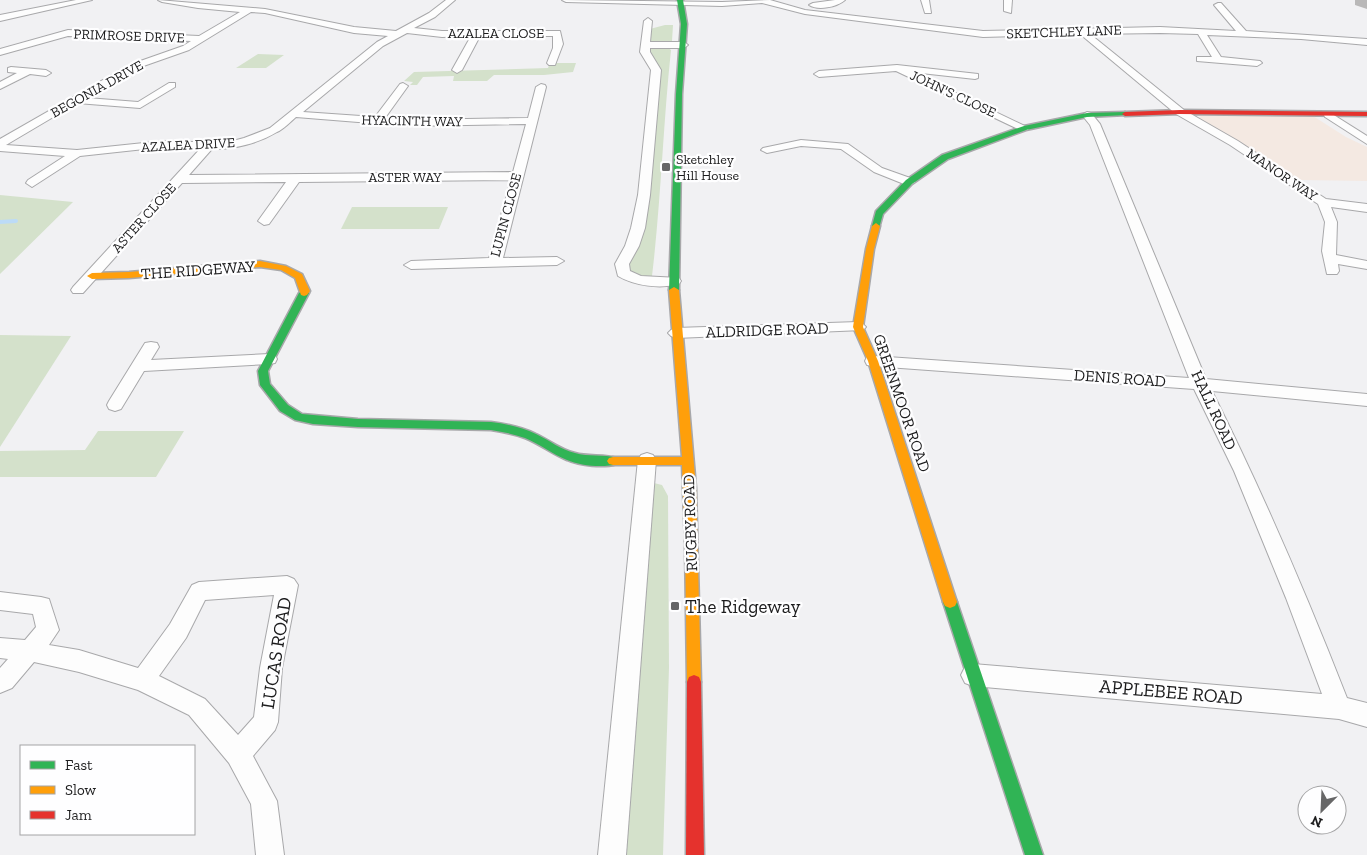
<svg xmlns="http://www.w3.org/2000/svg" width="1367" height="855" font-family="'Zilla Slab',serif">
	<style>
		.education { fill: #f4e9e2 }
		.green { fill: #d4e1cb }
		.lines { fill: none; stroke-linecap: round; stroke-linejoin: round }
		.stream { stroke: #bcdbf7; stroke-width: 4 }
		.street-casing { stroke: #a8a8aa; stroke-width: 2 }
		.fast-casing { stroke: #a8a8aa; stroke-width: 3 }
		.slow-casing { stroke: #a8a8aa; stroke-width: 3 }
		.jam-casing { stroke: #a8a8aa; stroke-width: 3 }
		.street { fill: #fdfdfd; fill-rule: evenodd }
		.fast { fill: #30b455; fill-rule: evenodd }
		.slow { fill: #ff9f0a; fill-rule: evenodd }
		.jam { fill: #e5322d; fill-rule: evenodd }
		.wall { fill: #b9b8b8 }
		.poi-dot { fill: #676768; stroke: #fefeff; stroke-width: 2 }
		.labels { text-anchor: middle; dominant-baseline: central; stroke-width: 4.5; stroke-linejoin: round; paint-order: stroke }
		.far-street-label { font-size: 14px; fill: #1c1c1d; stroke: #fefeff }
		.far-poi-label { font-size: 14px; fill: #1c1c1d; stroke: #fefeff; text-anchor: start }
		.street-label { font-size: 16px; fill: #1c1c1d; stroke: #fefeff }
		.near-poi-label { font-size: 19px; fill: #1c1c1d; stroke: #fefeff; text-anchor: start }
		.near-street-label { font-size: 19px; fill: #1c1c1d; stroke: #fefeff }
	</style>
	<rect width="100%" height="100%" fill="#f1f1f3"/>
	<polygon class="education" points="1201,116 1313,116 1346,137 1367,147 1367,181 1300,180 1274,167 1199,118"/>
	<g class="green">
		<polygon points="665,25 673,25 672,41 671,43 651,42 649,40 650,29"/>
		<path d="M657,47H667L671,50C663,125 661,201 652,276L643,277L628,273L626,262L630,256L658,73L649,50Z"/>
		<polygon points="258,54 284,55 266,68 236,68"/>
		<polygon points="550,63 576,63 573,72 544,75 494,75 487,81 453,81 454,76 423,77 417,85 410,85 413,82 404,81 414,72 548,68"/>
		<polygon points="0,195 73,202 0,274"/>
		<polygon points="352,207 448,207 439,229 341,229"/>
		<polygon points="0,335 71,336 0,447"/>
		<polygon points="98,431 184,431 156,477 0,477 0,451 85,450"/>
		<polygon points="654,483 662,485 668,496 669,668 663,855 626,855 650,490"/>
	</g>
	<g class="lines">
		<polyline class="stream" points="0,222 16,221"/>
		<g class="street-casing">
			<g id="street">
				<polygon points="76,0 92,0 0,21 0,15"/>
				<path d="M158,0L265,9L354,27L396,31L429,13L446,0H455L435,17L414,28L442,31H560L563,44L555,65H549L547,63L553,48V36H480L462,70L457,73L452,70L471,36L442,37L407,33L383,46L303,112L375,117L400,84L403,83L408,86L385,118L408,120L528,118L536,87L541,84L545,85L546,87L503,258L557,257L564,261L557,265L411,269L404,265L411,261L489,258L511,180L299,182L269,224L264,225L258,221L286,182L182,183L83,293H73L71,290L73,287L200,149L163,147L80,156L32,187L26,183L28,180L65,156L0,151V139L129,65L183,46L191,41L68,36L0,55V49L68,30L199,36L240,12L198,8L162,2ZM251,12L265,13L354,33L388,36L377,42L270,128L244,138L225,143L163,141L77,150L6,145L77,103L140,108L175,87V83H169L138,102L87,98L135,69L189,50ZM296,117L408,126L526,124L513,172L189,175L212,149C233,150 259,143 277,132C284,129 290,122 296,117Z"/>
				<polygon points="562,0 722,2 770,0 805,10 983,31 1160,27 1236,31 1214,5 1218,3 1221,3 1246,31 1367,39 1367,45 1301,39 1207,35 1221,57 1260,61 1262,63 1257,66 1197,61 1197,57 1212,57 1198,34 1160,33 1090,34 1184,110 1238,141 1326,199 1367,204 1367,212 1331,207 1337,222 1336,255 1367,261 1367,269 1338,264 1339,271 1337,274 1327,274 1322,251 1325,222 1318,204 1230,145 1176,114 1080,34 983,37 805,14 762,3 722,6 566,2"/>
				<path d="M835,0H845C837,7 818,11 809,5L813,3Z"/>
				<polygon points="921,0 929,0 931,13 925,13"/>
				<polygon points="1004,0 1012,0 1011,13 1004,11"/>
				<path d="M648,18L652,21L650,42H684L688,45L684,48H650V52L661,70L650,195L645,228L639,246L629,264L630,271L641,276L679,278L681,281L679,284C660,289 635,286 618,276L615,264L625,246L631,228L638,195L651,70L640,52L644,21Z"/>
				<polygon points="897,65 978,74 978,78 975,79 912,72 1029,128 1028,130 1020,130 896,71 819,77 814,74 819,71"/>
				<polygon points="11,67 46,70 51,73 46,76 30,74 0,89 0,82 17,73 8,72 8,68"/>
				<path d="M1087,112L1091,113L1100,124L1206,379L1367,394V406L1212,391C1262,491 1306,593 1347,698L1367,703V727L1339,719L973,686L965,683L961,675L965,667L973,664L1322,694L1286,598L1234,471L1194,389L873,366L867,365L865,361L867,357L873,356L1189,378L1090,125L1082,115Z"/>
				<polygon points="1329,112 1367,136 1367,144 1325,117 1324,115"/>
				<polygon points="801,140 848,144 882,168 913,179 915,182 909,186 874,172 841,149 801,146 767,153 761,150 763,148"/>
				<polygon points="858,322 863,324 866,327 863,330 676,338 671,336 668,333 671,330 676,328"/>
				<polygon points="151,342 157,343 159,347 151,360 269,354 275,355 277,359 275,363 269,364 144,371 121,409 115,411 109,409 107,405 109,401 145,343"/>
				<polygon points="647,453 653,455 656,460 626,855 598,855 638,460 641,455"/>
				<path d="M287,576L294,579L298,585L282,668L278,722L275,730L253,756L277,801L284,855H256L251,804L229,763L189,715L138,690L79,672L34,662L12,688L0,693V668L8,659L0,658V638L25,640L36,627L33,614L0,610V592L41,597L49,599L59,630L49,645L79,650L138,668L170,624L192,585L199,582ZM274,595L260,668L254,717L238,735L205,699L159,676L186,638L205,600Z"/>
			</g>
		</g>
		<g class="fast-casing">
			<g id="fast">
				<polygon points="677,0 683,0 687,24 682,94 679,290 674,293 669,290 676,94 681,24"/>
				<polygon points="1125,112 1128,114 1127,115 1087,117 1026,130 948,159 912,184 883,214 879,228 876,229 872,226 876,211 906,180 942,155 1024,126 1087,113"/>
				<path d="M304,290L309,293L268,371L270,384L288,405L302,414L358,419L491,422C507,424 522,427 536,434C549,440 561,450 575,453C588,457 604,454 617,458L619,461L617,464C604,468 580,466 567,460C552,454 540,444 525,438C514,434 503,432 491,430L358,427L313,424L295,420L280,411L260,385L258,371L299,293Z"/>
				<polygon points="950,596 955,598 957,602 1043,855 1025,855 943,602 945,598"/>
			</g>
		</g>
		<g class="slow-casing">
			<g id="slow">
				<polygon points="876,223 880,226 874,249 863,327 878,361 957,602 955,606 950,608 945,606 943,602 868,361 853,327 866,249 872,226"/>
				<polygon points="260,261 286,266 302,274 310,291 307,295 304,296 301,295 295,278 281,270 260,267 129,278 92,279 87,276 92,273 129,272"/>
				<polygon points="674,287 679,290 696,488 701,682 699,687 694,689 689,687 687,682 685,543 682,465 613,465 609,464 607,461 609,458 613,457 682,457 669,290"/>
			</g>
		</g>
		<g class="jam-casing">
			<g id="jam">
				<polygon points="1180,110 1367,112 1367,116 1180,114 1125,116 1122,114 1125,112"/>
				<polygon points="694,675 699,677 701,682 704,855 686,855 687,682 689,677"/>
			</g>
		</g>
		<use href="#street" class="street"/>
		<use href="#fast" class="fast"/>
		<use href="#slow" class="slow"/>
		<use href="#jam" class="jam"/>
	</g>
	<polygon class="wall" points="1355,0 1367,0 1367,9 1355,5"/>
	<g class="poi-dot">
		<rect x="661" y="162" width="10" height="10" rx="2.5"/>
		<rect x="670" y="601" width="10" height="10" rx="2.5"/>
	</g>
	<g class="labels">
		<g class="far-street-label">
			<text transform="translate(1064 32) rotate(-2)">SKETCHLEY LANE</text>
			<text x="496" y="33">AZALEA CLOSE</text>
			<text transform="translate(129 36) rotate(2)">PRIMROSE DRIVE</text>
			<text transform="translate(97 89) rotate(-29)">BEGONIA DRIVE</text>
			<text transform="translate(953 94) rotate(25)">JOHN'S CLOSE</text>
			<text transform="translate(412 121) rotate(1)">HYACINTH WAY</text>
			<text transform="translate(188 145) rotate(-3)">AZALEA DRIVE</text>
			<text transform="translate(1282 175) rotate(34)">MANOR WAY</text>
			<text x="405" y="177">ASTER WAY</text>
			<text transform="translate(506 215) rotate(-75)">LUPIN CLOSE</text>
			<text transform="translate(144 218) rotate(-48)">ASTER CLOSE</text>
		</g>
		<g class="far-poi-label">
			<text x="676" y="159">Sketchley<tspan x="676" dy="16">Hill House</tspan></text>
		</g>
		<g class="street-label">
			<text transform="translate(198 270) rotate(-4)">THE RIDGEWAY</text>
			<text transform="translate(767 330) rotate(-2)">ALDRIDGE ROAD</text>
			<text transform="translate(1120 378) rotate(4)">DENIS ROAD</text>
			<text transform="translate(902 403) rotate(71)">GREENMOOR ROAD</text>
			<text transform="translate(1214 410) rotate(65)">HALL ROAD</text>
			<text transform="translate(690 523) rotate(-92)">RUGBY ROAD</text>
		</g>
		<g class="near-poi-label">
			<text x="685" y="606">The Ridgeway</text>
		</g>
		<g class="near-street-label">
			<text transform="translate(276 653) rotate(-81)">LUCAS ROAD</text>
			<text transform="translate(1171 692) rotate(5)">APPLEBEE ROAD</text>
		</g>
	</g>
	<rect x="20" y="745" width="175" height="90" fill="#fefeff" stroke="#a4a4a5"/>
	<rect x="30" y="761" width="25" height="8" fill="#30b455" stroke="#a4a4a5"/>
	<text x="65" y="770" font-size="15" fill="#1c1c1d">Fast</text>
	<rect x="30" y="786" width="25" height="8" fill="#ff9f0a" stroke="#a4a4a5"/>
	<text x="65" y="795" font-size="15" fill="#1c1c1d">Slow</text>
	<rect x="30" y="811" width="25" height="8" fill="#e5322d" stroke="#a4a4a5"/>
	<text x="65" y="820" font-size="15" fill="#1c1c1d">Jam</text>
	<g transform="translate(1322 810) rotate(204)"><circle r="24" fill="#fefeff" stroke="#a4a4a5"/>
	<path d="M0-4L9 19L0 12L-9 19Z" fill="#676768"/>
	<text y="-8" font-size="14" font-weight="bold" text-anchor="middle" fill="#1c1c1d">N</text>
	</g>
</svg>
